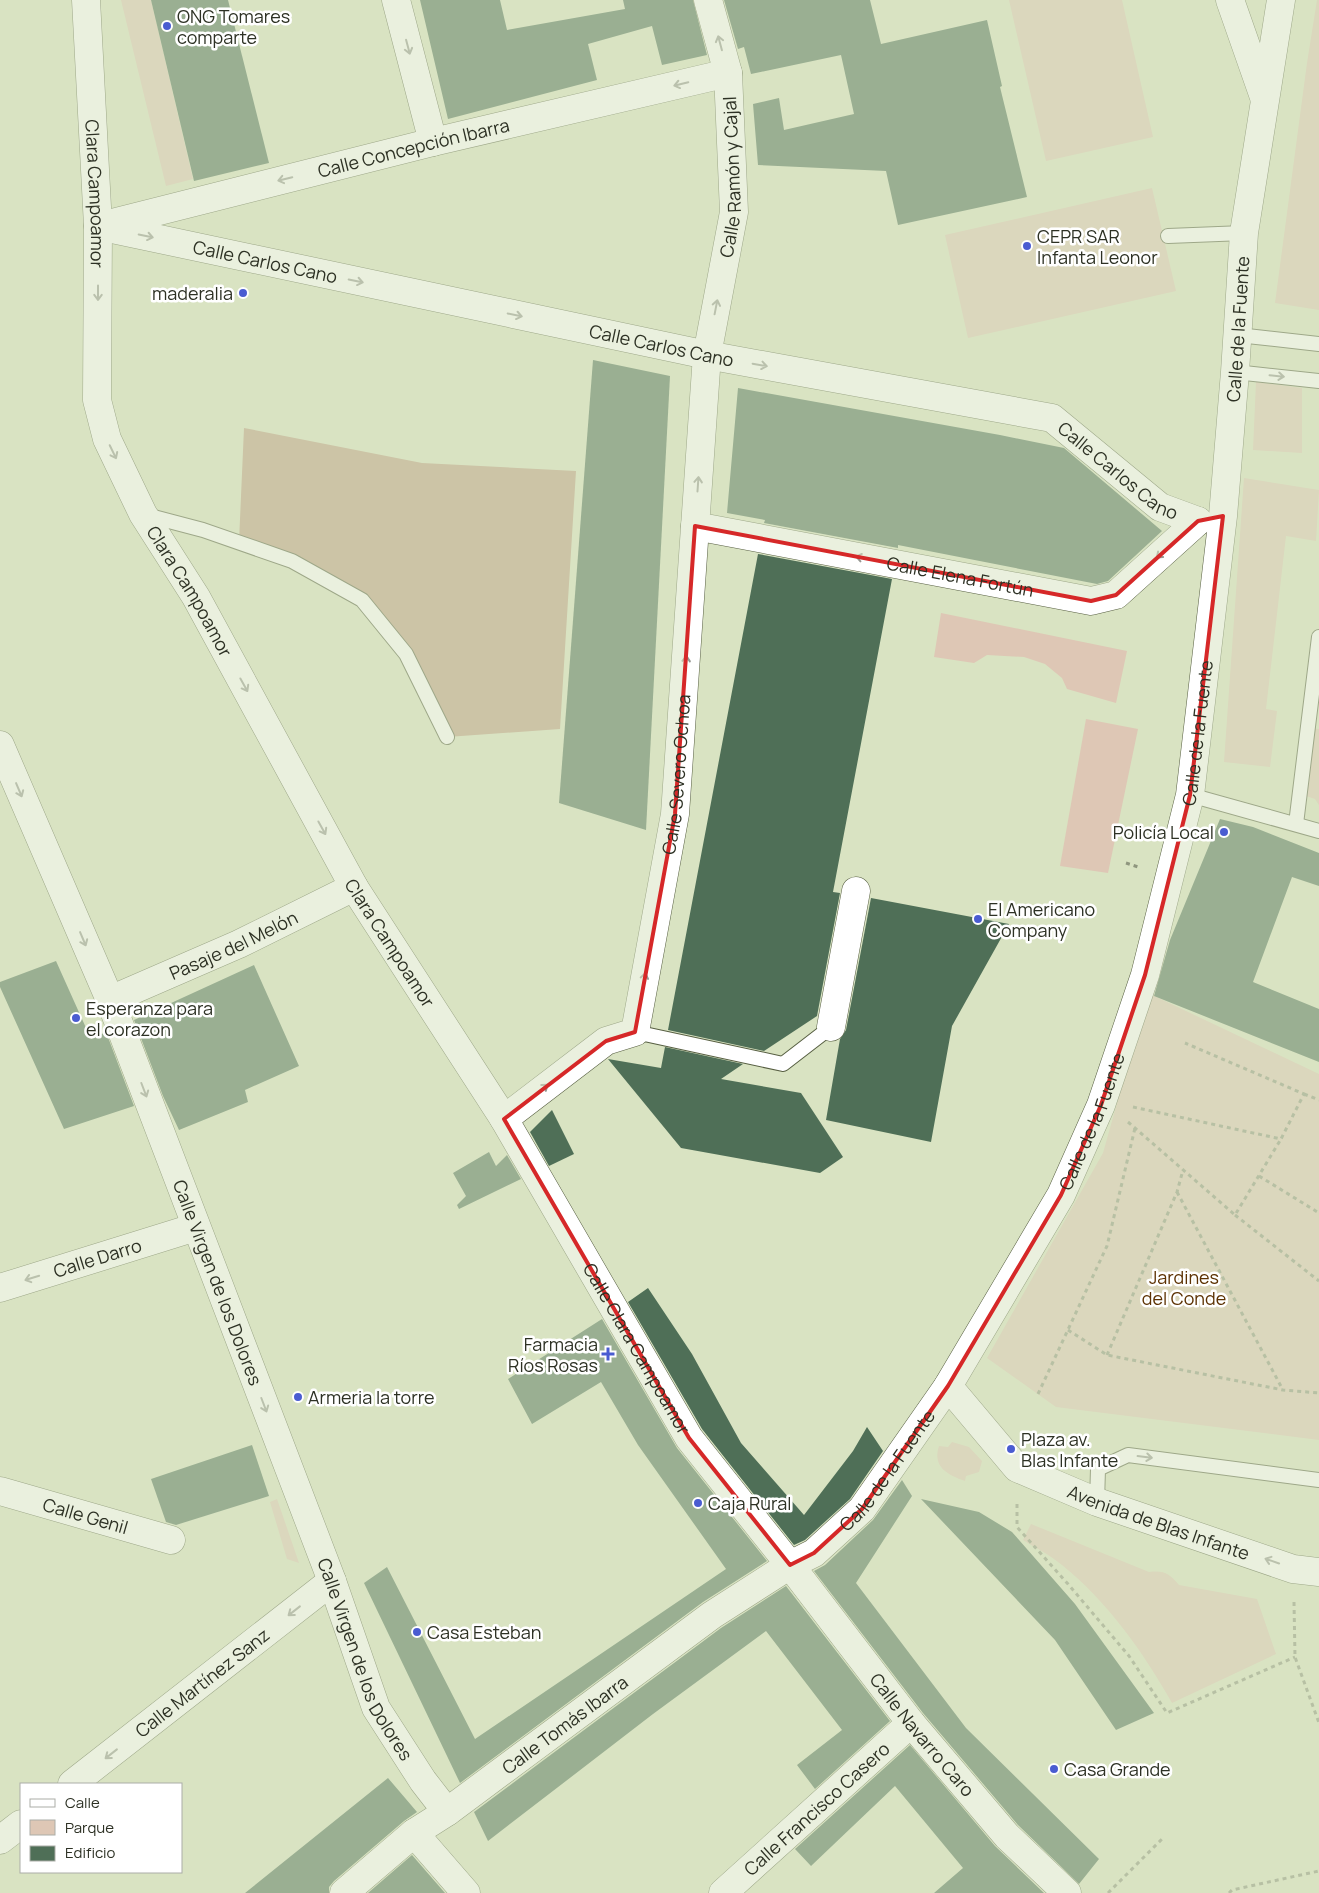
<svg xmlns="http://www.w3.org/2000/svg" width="1319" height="1893" font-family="Manrope,sans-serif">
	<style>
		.green { fill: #dec7b5 }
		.forest { fill: #bd9d83 }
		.building { fill: #4f6f57 }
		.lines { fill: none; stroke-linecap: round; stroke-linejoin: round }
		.lane-casing { stroke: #575f42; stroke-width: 16 }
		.street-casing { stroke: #575f42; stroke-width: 29 }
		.path { stroke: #8f967e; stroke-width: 3; stroke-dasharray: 4 4; stroke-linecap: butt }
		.lane { stroke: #fff; stroke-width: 14 }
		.street { stroke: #fff; stroke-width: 28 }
		.oneway { stroke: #969892 }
		.marked { fill: none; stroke: #d62828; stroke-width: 4; stroke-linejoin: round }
		.poi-dot { fill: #4a5cd1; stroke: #fff; stroke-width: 2 }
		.labels { text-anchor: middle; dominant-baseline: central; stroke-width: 5; stroke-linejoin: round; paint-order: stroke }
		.poi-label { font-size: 18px; fill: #2d3124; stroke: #fff; text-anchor: start }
		.street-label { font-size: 18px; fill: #2d3124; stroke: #fff }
		.park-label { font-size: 18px; fill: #5c3102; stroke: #fff }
	</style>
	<rect width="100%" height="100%" fill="#d9e3c2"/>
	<g class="green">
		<polygon points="121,0 151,0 193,179 166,186"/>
		<polygon points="1009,0 1122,0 1153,137 1046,161"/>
		<polygon points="1317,0 1319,0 1319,310 1275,303 1307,63"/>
		<polygon points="1152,188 1176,291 968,338 945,235"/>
		<polygon points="1256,382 1302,388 1302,453 1253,450"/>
		<polygon points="1244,478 1319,490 1316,541 1286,536 1266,709 1277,711 1270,767 1224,762"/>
		<polygon points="941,613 1127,651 1116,703 1067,689 1062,678 1045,664 1024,657 987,655 974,663 934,657"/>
		<polygon points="1086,719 1138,729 1108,873 1060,866"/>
		<polygon points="1308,728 1319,729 1319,805 1315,799 1300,794"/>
		<polygon points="1148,993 1319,1074 1319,1440 1056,1407 987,1358 1103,1153"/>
		<path d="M952,1442L969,1447L982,1461L979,1472L966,1476L965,1481C948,1475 932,1467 939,1446L948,1447Z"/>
		<polygon points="277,1499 299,1563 287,1559 270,1502"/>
		<path d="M1031,1524L1149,1572C1164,1570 1170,1574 1179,1585L1257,1599L1276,1654L1172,1703C1144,1653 1107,1601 1062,1565C1050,1555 1036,1548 1023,1540Z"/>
	</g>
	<polygon class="forest" points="244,428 422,463 576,471 560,729 447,737 406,654 362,600 239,542"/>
	<g class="building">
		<polygon points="151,0 228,0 269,163 194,181"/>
		<polygon points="420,0 500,0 507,30 625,9 623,0 693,0 707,55 662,65 652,26 588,44 597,80 448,119"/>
		<polygon points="724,0 870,0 881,44 987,20 1002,86 1000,87 1027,197 898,225 886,171 758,165 753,104 779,98 784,130 854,114 841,55 751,74 744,47 738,49"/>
		<polygon points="593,360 670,376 646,830 559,803"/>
		<polygon points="738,388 1000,435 1064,448 1162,531 1108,581 1097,584 898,545 898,548 764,523 765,520 727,513"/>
		<polygon points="758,554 892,579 833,892 840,893 817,1016 764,1051 668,1030"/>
		<polygon points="1220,819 1253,827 1319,853 1319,886 1292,877 1253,982 1319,1009 1319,1062 1154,996 1170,940"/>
		<polygon points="871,898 1009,924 952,1026 931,1142 826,1120 840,1039 846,1030"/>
		<polygon points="56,961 91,1039 106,1032 134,1106 64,1129 0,987 0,982"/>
		<polygon points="254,965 299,1066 245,1090 248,1102 179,1130 163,1096 134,1020"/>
		<polygon points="665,1047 743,1064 721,1079 801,1093 843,1157 820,1173 681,1148 608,1059 661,1068"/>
		<polygon points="552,1110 574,1154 549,1166 530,1132"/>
		<polygon points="489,1152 496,1166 507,1155 521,1179 459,1209 457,1205 466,1196 453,1173"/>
		<polygon points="648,1288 692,1354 741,1443 804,1515 853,1451 867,1427 883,1451 850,1499 805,1540 794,1545 702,1429 628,1302"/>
		<polygon points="602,1319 677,1448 767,1561 703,1602 460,1783 364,1583 387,1567 475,1739 726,1569 638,1445 601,1382 532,1424 508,1379"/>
		<polygon points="252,1445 269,1496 176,1525 166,1522 151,1479"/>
		<polygon points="902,1480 912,1496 856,1583 966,1728 1099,1859 1079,1884 1018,1825 923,1713 814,1571 825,1565 873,1520"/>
		<polygon points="921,1499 979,1512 1012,1532 1075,1604 1154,1713 1116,1730 1055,1640"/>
		<polygon points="786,1586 890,1721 815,1789 797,1765 842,1730 766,1631 653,1714 488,1841 474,1812 721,1628"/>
		<polygon points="910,1745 995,1846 1044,1893 934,1893 963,1868 895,1786 811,1866 795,1849"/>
		<polygon points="388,1778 417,1812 404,1821 334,1881 329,1887 329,1893 245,1893"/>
		<polygon points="412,1855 445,1893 368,1893"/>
	</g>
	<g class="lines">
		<g class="lane-casing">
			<g id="lane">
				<polyline points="1168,236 1244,233"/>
				<polyline points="1238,335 1319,344"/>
				<polyline points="1235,372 1319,381"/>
				<polyline points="146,515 203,530 292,561 362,600 406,654 447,737"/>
				<polyline points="1190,795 1319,831"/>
				<polyline points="1296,824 1319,637"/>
				<polyline points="635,1032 783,1064 831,1027"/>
				<polyline points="1097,1502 1098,1469 1128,1455 1319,1480"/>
			</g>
		</g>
		<g class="street-casing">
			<g id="street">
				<path id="s1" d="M86,0L98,226L97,400L107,439L143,514L196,597L354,887L504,1119L689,1438L790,1565L911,1723L1007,1836L1067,1893"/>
				<polyline points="396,0 433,142"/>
				<polyline points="1230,0 1264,97"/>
				<path id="s2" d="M104,225L433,142L728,73"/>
				<path id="s3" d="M98,226L707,355L1052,418L1160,507L1198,521"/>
				<path id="s4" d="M695,526L1091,601L1116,595L1198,521"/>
				<path id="s5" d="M0,745L110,1000L332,1581L376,1708L423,1781L447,1812"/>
				<path id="s6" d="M110,1000L239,944L354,887"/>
				<polyline points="831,1027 856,891"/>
				<path id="s7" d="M504,1119L606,1041L635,1032L675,814L707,355L734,212L728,73L708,0"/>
				<path id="s8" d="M0,1288L196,1227"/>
				<path id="s9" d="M948,1386L1017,1468L1097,1502L1293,1569L1319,1572"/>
				<path id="s10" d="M0,1491L171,1540"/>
				<path id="s11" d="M72,1784L332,1581"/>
				<polyline points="414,1833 466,1893"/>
				<polyline points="0,1840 21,1824"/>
				<path id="s12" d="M344,1893L414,1833L447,1812L712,1615L790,1565L814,1553L862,1509L948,1386L1061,1195L1101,1105L1145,975L1190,795L1223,516L1235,372L1244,233L1281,0"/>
				<path id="s13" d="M723,1893L911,1723"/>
			</g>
		</g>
		<g class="path">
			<polyline points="1126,863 1138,867"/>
			<polyline points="1304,1094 1319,1100"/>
			<polyline points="1133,1107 1281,1139 1304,1094 1185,1043"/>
			<polyline points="1128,1122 1235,1215 1281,1139"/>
			<polyline points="1259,1176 1319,1213"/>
			<polyline points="1177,1192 1283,1390"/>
			<polyline points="1235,1215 1319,1281"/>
			<polyline points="1068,1330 1107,1355 1283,1390 1319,1393"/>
			<polyline points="1107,1355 1177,1192 1183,1170"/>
			<polyline points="1038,1394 1107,1246 1135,1128"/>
			<polyline points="1017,1504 1017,1527 1068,1584 1129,1656 1167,1713 1295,1657"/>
			<polyline points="1294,1602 1295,1657 1319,1723"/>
			<polyline points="1108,1893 1164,1837"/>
			<polyline points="1229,1893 1232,1890 1319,1871"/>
		</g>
		<use href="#lane" class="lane"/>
		<use href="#street" class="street"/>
	</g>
	<defs><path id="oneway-shaft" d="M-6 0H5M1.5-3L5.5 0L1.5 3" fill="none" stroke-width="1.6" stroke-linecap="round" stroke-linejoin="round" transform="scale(1.25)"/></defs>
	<g class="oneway">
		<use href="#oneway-shaft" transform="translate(720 43) rotate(-105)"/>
		<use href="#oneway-shaft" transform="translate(408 47) rotate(75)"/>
		<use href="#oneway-shaft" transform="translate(681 84) rotate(167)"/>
		<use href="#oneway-shaft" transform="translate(285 179) rotate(166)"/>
		<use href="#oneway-shaft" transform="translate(146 236) rotate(12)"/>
		<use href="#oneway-shaft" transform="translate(356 281) rotate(12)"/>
		<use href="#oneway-shaft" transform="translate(98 293) rotate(90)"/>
		<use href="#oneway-shaft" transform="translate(716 307) rotate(-79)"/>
		<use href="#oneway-shaft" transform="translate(515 315) rotate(12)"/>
		<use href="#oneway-shaft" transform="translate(760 365) rotate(10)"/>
		<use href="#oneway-shaft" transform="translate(1277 376) rotate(6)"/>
		<use href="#oneway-shaft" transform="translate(113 452) rotate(64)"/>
		<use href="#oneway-shaft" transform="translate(698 484) rotate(-86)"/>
		<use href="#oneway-shaft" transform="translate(1162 553) rotate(138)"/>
		<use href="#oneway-shaft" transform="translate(863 558) rotate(-169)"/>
		<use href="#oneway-shaft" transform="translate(686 663) rotate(-86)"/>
		<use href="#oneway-shaft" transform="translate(244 685) rotate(61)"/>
		<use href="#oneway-shaft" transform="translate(19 790) rotate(67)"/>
		<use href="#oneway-shaft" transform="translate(322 828) rotate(61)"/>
		<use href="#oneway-shaft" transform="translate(83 939) rotate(67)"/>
		<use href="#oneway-shaft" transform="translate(644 980) rotate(-79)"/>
		<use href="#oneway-shaft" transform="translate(542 1089) rotate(-37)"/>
		<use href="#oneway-shaft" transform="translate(144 1090) rotate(69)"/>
		<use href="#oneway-shaft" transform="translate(32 1278) rotate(163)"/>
		<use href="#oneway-shaft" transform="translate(264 1405) rotate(69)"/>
		<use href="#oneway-shaft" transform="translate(1145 1457) rotate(7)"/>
		<use href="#oneway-shaft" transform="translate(1272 1561) rotate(-161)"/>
		<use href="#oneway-shaft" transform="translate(294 1611) rotate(142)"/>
		<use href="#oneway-shaft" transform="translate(111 1754) rotate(142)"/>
	</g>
	<path d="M0 0H1319V1893H0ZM1223,516L1190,795L1145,975L1101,1105L1061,1195L948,1386L862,1509L814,1553L790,1565L689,1438L504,1119L606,1041L635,1032L675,814L695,526L1091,601L1116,595L1198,521Z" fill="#d9e3c2" fill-opacity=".55" fill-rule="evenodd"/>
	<path class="marked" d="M1223,516L1190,795L1145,975L1101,1105L1061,1195L948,1386L862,1509L814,1553L790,1565L689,1438L504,1119L606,1041L635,1032L675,814L695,526L1091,601L1116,595L1198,521Z"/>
	<g class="poi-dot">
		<circle cx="167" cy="26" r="5"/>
		<circle cx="1027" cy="246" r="5"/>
		<circle cx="243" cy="293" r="5"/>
		<circle cx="1224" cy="832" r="5"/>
		<circle cx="978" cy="919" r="5"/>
		<circle cx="76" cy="1018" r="5"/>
		<path d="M605.5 1346.5h5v5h5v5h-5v5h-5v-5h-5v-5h5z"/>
		<circle cx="298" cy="1397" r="5"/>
		<circle cx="1011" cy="1449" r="5"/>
		<circle cx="698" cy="1503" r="5"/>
		<circle cx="417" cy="1632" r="5"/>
		<circle cx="1054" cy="1769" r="5"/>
	</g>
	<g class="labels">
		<g class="poi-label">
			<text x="177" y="16">ONG Tomares<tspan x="177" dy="21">comparte</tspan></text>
			<text x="1037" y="236">CEPR SAR<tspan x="1037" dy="21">Infanta Leonor</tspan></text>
			<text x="233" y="293" text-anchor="end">maderalia</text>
			<text x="1214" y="832" text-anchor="end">Policía Local</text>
			<text x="988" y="909">El Americano<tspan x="988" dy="21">Company</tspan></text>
			<text x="86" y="1008">Esperanza para<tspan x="86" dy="21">el corazon</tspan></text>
			<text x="598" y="1344" text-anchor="end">Farmacia<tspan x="598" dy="21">Ríos Rosas</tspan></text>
			<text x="308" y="1397">Armeria la torre</text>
			<text x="1021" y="1439">Plaza av.<tspan x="1021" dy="21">Blas Infante</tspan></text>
			<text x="708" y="1503">Caja Rural</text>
			<text x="427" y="1632">Casa Esteban</text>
			<text x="1064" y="1769">Casa Grande</text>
		</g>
		<g class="street-label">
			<text stroke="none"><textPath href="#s2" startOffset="319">Calle Concepción Ibarra</textPath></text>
			<text stroke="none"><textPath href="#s7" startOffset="1021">Calle Ramón y Cajal</textPath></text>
			<text stroke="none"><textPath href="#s1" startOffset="194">Clara Campoamor</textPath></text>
			<text stroke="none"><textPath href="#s3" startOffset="171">Calle Carlos Cano</textPath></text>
			<text stroke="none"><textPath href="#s12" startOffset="1908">Calle de la Fuente</textPath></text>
			<text stroke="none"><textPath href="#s3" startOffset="576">Calle Carlos Cano</textPath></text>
			<text stroke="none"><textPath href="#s3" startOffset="1058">Calle Carlos Cano</textPath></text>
			<text stroke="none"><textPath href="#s4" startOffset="270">Calle Elena Fortún</textPath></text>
			<text stroke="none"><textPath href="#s1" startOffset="614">Clara Campoamor</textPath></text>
			<text stroke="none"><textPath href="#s12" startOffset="1502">Calle de la Fuente</textPath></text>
			<text stroke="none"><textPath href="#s7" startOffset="420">Calle Severo Ochoa</textPath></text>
			<text stroke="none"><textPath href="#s1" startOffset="1019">Clara Campoamor</textPath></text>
			<text stroke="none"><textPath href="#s6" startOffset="135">Pasaje del Melón</textPath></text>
			<text stroke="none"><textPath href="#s12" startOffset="1098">Calle de la Fuente</textPath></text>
			<text stroke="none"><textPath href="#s8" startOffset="102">Calle Darro</textPath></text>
			<text stroke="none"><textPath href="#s5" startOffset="580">Calle Virgen de los Dolores</textPath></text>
			<text stroke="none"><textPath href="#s1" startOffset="1494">Calle Clara Campoamor</textPath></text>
			<text stroke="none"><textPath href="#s12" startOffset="692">Calle de la Fuente</textPath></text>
			<text stroke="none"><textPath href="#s10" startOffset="89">Calle Genil</textPath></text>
			<text stroke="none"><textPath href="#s9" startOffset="259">Avenida de Blas Infante</textPath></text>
			<text stroke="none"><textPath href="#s5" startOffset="985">Calle Virgen de los Dolores</textPath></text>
			<text stroke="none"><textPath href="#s11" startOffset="165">Calle Martínez Sanz</textPath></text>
			<text stroke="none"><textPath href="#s12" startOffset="278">Calle Tomás Ibarra</textPath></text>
			<text stroke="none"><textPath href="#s1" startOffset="1975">Calle Navarro Caro</textPath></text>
			<text stroke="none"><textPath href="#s13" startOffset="126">Calle Francisco Casero</textPath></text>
		</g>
		<g class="park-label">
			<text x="1184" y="1277">Jardines<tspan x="1184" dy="21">del Conde</tspan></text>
		</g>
	</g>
	<rect x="20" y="1783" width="162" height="90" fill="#ffffff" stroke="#abada7"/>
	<rect x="30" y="1799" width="25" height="8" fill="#ffffff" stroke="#abada7"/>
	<text x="65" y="1808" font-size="15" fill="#2d3124">Calle</text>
	<rect x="30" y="1820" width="25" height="15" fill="#dec7b5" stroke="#abada7"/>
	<text x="65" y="1833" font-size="15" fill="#2d3124">Parque</text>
	<rect x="30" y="1846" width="25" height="15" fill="#4f6f57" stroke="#abada7"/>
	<text x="65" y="1858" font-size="15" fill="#2d3124">Edificio</text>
</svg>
